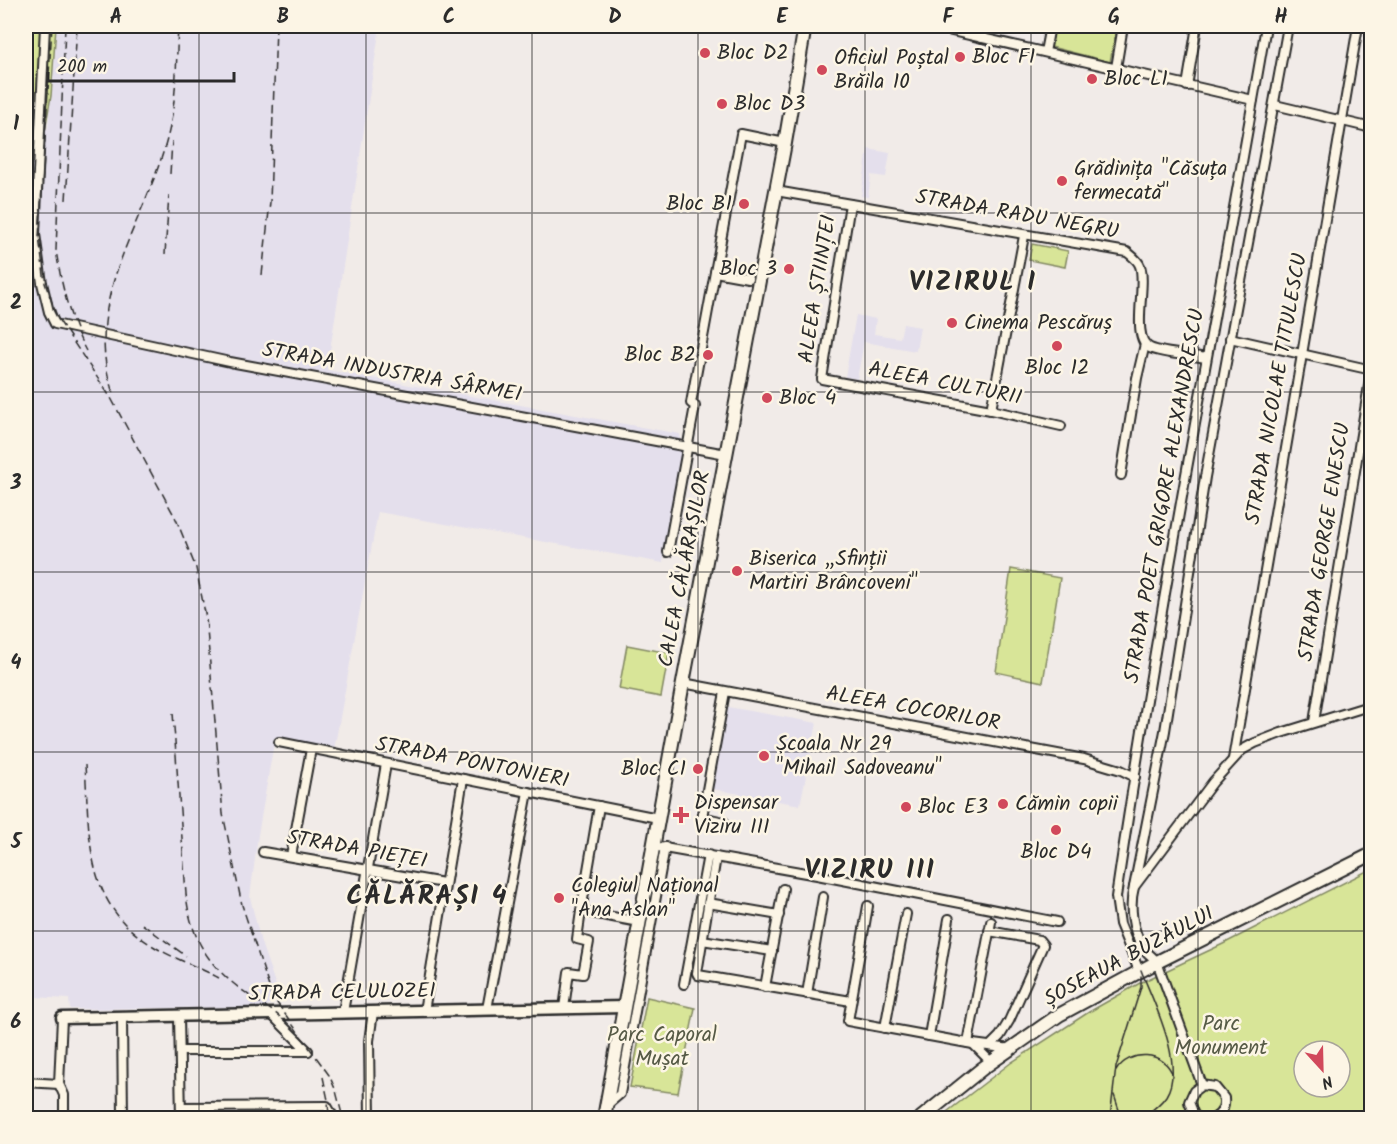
<svg xmlns="http://www.w3.org/2000/svg" width="1397" height="1144" font-family="Kalam,sans-serif">
	<style>
		.built { fill: #e4dfec }
		.green { fill: #d8e598; stroke: #828862; stroke-width: 1.5; fill-rule: evenodd }
		.lines { fill: none; stroke-linecap: round; stroke-linejoin: round }
		.street-casing { stroke: #2b2b2b; stroke-width: 12 }
		.secondary-casing { stroke: #2b2b2b; stroke-width: 15 }
		.primary-casing { stroke: #2b2b2b; stroke-width: 16 }
		.street { stroke: #fcf5e5; stroke-width: 8 }
		.secondary { stroke: #fcf5e5; stroke-width: 10 }
		.primary { stroke: #fcf5e5; stroke-width: 12 }
		.tram { stroke: #2b2b2b; stroke-width: 1.5 }
		.rail { stroke: #2b2b2b; stroke-width: 1.5; stroke-dasharray: 9 4.5; stroke-linecap: butt }
		.grid { fill: none; stroke: #2b2b2b; stroke-width: 1.5; stroke-opacity: 0.55 }
		.poi-dot { fill: #d1495b; stroke: #fcf5e5; stroke-width: 2 }
		.labels { text-anchor: middle; dominant-baseline: central; stroke-width: 5; stroke-linejoin: round; paint-order: stroke }
		.poi-label { font-size: 21px; fill: #2b2b2b; stroke: #fcf5e5; text-anchor: start }
		.street-label { font-size: 21px; fill: #2b2b2b; stroke: #fcf5e5 }
		.park-label { font-size: 21px; fill: #565a46; stroke: #fcf5e5 }
		.district-label { font-size: 27px; font-weight: bold; letter-spacing: 1.5px; fill: #2b2b2b; stroke: #fcf5e5 }
		.neatline { fill: none; stroke: #2b2b2b; stroke-width: 2 }
		.grid-label { font-size: 20px; text-anchor: middle; font-weight: bold; fill: #2b2b2b }
	</style>
	<rect width="100%" height="100%" fill="#f1ebe8"/>
	<filter id="ink" filterUnits="userSpaceOnUse"><feTurbulence type="fractalNoise" baseFrequency=".0167" numOctaves="2"/><feDisplacementMap in="SourceGraphic" scale="12" xChannelSelector="R" yChannelSelector="G"/><feConvolveMatrix kernelMatrix="1 2 1 2 8 2 1 2 1" color-interpolation-filters="sRGB"/></filter>
	<g filter="url(#ink)">
		<g class="built">
			<polygon points="56,26 380,26 327,370 680,434 682,449 663,563 378,512 334,750 275,737 258,835 250,897 261,943 277,989 267,1007 70,1009 69,999 33,997 33,1001 26,1001 26,129 48,129"/>
			<polygon points="868,149 890,153 886,177 871,175 868,197 861,196"/>
			<polygon points="856,315 876,319 874,334 900,338 903,324 920,327 916,351 864,342 857,379 845,377"/>
			<polygon points="728,707 817,723 800,805 713,789"/>
		</g>
		<g class="green">
			<polygon points="26,26 56,26 51,96 45,130 26,130"/>
			<polygon points="1055,26 1117,26 1110,62 1051,47"/>
			<polygon points="1032,244 1068,251 1065,267 1029,260"/>
			<polygon points="1011,569 1060,578 1043,682 996,672"/>
			<polygon points="627,645 669,653 661,697 619,689"/>
			<path d="M1371,869V1118H939L1012,1062L1089,1012L1140,983L1223,944ZM1304,1051H1340V1087H1304Z"/>
			<polygon points="647,997 695,1008 678,1093 630,1087"/>
		</g>
		<g class="lines">
			<g class="street-casing">
				<g id="street">
					<polyline points="45,26 35,234 42,283 49,312 55,324 230,362 726,454"/>
					<polyline points="930,26 1253,100"/>
					<polyline points="982,38 984,26"/>
					<polyline points="1045,52 1050,26"/>
					<polyline points="1116,68 1123,26"/>
					<polyline points="1187,86 1197,26"/>
					<polyline points="1275,105 1372,128"/>
					<path d="M776,191L1127,252C1132,256 1138,260 1140,266C1147,285 1130,339 1150,348C1163,354 1192,355 1206,358"/>
					<polyline points="850,204 822,379 991,410 1061,426"/>
					<polyline points="715,272 741,134 785,143"/>
					<polyline points="1230,338 1372,370"/>
					<polyline points="991,410 1024,236"/>
					<polyline points="1121,475 1137,378 1145,344"/>
					<polyline points="668,552 695,406 691,403 715,272 748,278"/>
					<polyline points="683,683 1084,759 1121,770 1135,777"/>
					<polyline points="1314,722 1372,367"/>
					<polyline points="279,742 658,818"/>
					<polyline points="1233,759 1358,26"/>
					<polyline points="724,822 702,817 725,692"/>
					<polyline points="653,846 817,875 1057,922"/>
					<polyline points="263,852 444,883"/>
					<polyline points="291,856 311,749"/>
					<polyline points="716,857 697,973 698,975 851,1001"/>
					<polyline points="1134,887 1165,731 1205,477 1288,26"/>
					<polyline points="708,903 779,915"/>
					<polyline points="868,906 848,1021 973,1044"/>
					<polyline points="581,911 599,806"/>
					<polyline points="989,931 1039,940 1043,945 1009,1021 1000,1036 990,1046"/>
					<polyline points="702,940 772,951"/>
					<path d="M1139,971L1120,924L1116,897C1159,605 1216,316 1266,26"/>
					<polyline points="684,984 708,855"/>
					<polyline points="765,987 783,889"/>
					<polyline points="807,994 823,897"/>
					<polyline points="564,1008 569,972 583,974 589,942 577,939 581,911 639,922"/>
					<polyline points="487,1009 528,792"/>
					<polyline points="424,1011 463,779"/>
					<polyline points="343,1012 386,764"/>
					<polyline points="271,1014 308,1051"/>
					<polyline points="179,1016 181,1118"/>
					<polyline points="122,1017 123,1118"/>
					<polyline points="62,1018 59,1084 64,1095 64,1118"/>
					<polyline points="885,1028 906,914"/>
					<polyline points="929,1036 949,919"/>
					<polyline points="968,1043 991,922"/>
					<polyline points="181,1051 308,1051"/>
					<polyline points="991,1062 973,1044 1011,1049"/>
					<polyline points="26,1082 59,1084"/>
					<path d="M1202,1085L1157,962C1153,957 1147,953 1143,948C1132,930 1129,906 1134,887L1213,782L1242,750L1255,743L1281,733L1372,705"/>
					<polyline points="607,1105 620,1094 665,847"/>
					<polyline points="182,1107 327,1106 334,1118"/>
					<polyline points="370,1118 369,1041 373,1012"/>
					<path d="M1199,1118L1194,1115L1189,1102L1194,1091L1202,1085L1215,1087L1224,1098C1225,1107 1222,1114 1214,1118"/>
				</g>
			</g>
			<g class="secondary-casing">
				<polyline id="secondary" points="62,1018 624,1007"/>
			</g>
			<g class="primary-casing">
				<g id="primary">
					<polyline points="604,1118 683,683 785,143 805,26"/>
					<polyline points="921,1118 983,1068 1059,1015 1157,962 1372,854"/>
				</g>
			</g>
			<use href="#street" class="street"/>
			<use href="#secondary" class="secondary"/>
			<use href="#primary" class="primary"/>
			<g class="tram">
				<path d="M1141,970C1153,1002 1186,1064 1166,1096C1160,1105 1150,1112 1142,1118"/>
				<path d="M1116,1071C1129,1049 1165,1050 1173,1076"/>
				<polyline points="1114,1095 1119,1110 1129,1118"/>
				<polyline points="1110,1118 1116,1067 1141,987 1141,976"/>
			</g>
			<g class="rail">
				<polyline points="52,26 39,237 45,283 58,319 111,398 176,519 196,568 206,618 223,814 242,905 272,996 329,1075 336,1091 343,1118"/>
				<path d="M65,26L56,250C61,284 70,321 86,351"/>
				<polyline points="170,174 172,141"/>
				<polyline points="66,200 77,26"/>
				<polyline points="165,254 169,195"/>
				<polyline points="262,275 270,202 276,26"/>
				<path d="M113,393C81,300 144,226 167,139C177,102 176,64 178,26"/>
				<path d="M173,713L186,894C191,940 209,967 246,993C257,1002 270,1008 280,1017"/>
				<path d="M85,765C90,836 83,904 153,946C174,959 197,966 219,978"/>
				<polyline points="142,924 186,956"/>
				<polyline points="323,1077 328,1100 329,1118"/>
			</g>
		</g>
	</g>
	<path class="grid" d="M199,26V1118M366,26V1118M532,26V1118M698,26V1118M865,26V1118M1031,26V1118M1198,26V1118M26,213H1372M26,392H1372M26,572H1372M26,752H1372M26,931H1372"/>
	<g class="poi-dot">
		<circle cx="705" cy="53" r="6"/>
		<circle cx="960" cy="57" r="6"/>
		<circle cx="822" cy="70" r="6"/>
		<circle cx="1092" cy="79" r="6"/>
		<circle cx="722" cy="104" r="6"/>
		<circle cx="1062" cy="181" r="6"/>
		<circle cx="744" cy="204" r="6"/>
		<circle cx="789" cy="269" r="6"/>
		<circle cx="952" cy="323" r="6"/>
		<circle cx="1057" cy="346" r="6"/>
		<circle cx="708" cy="355" r="6"/>
		<circle cx="767" cy="398" r="6"/>
		<circle cx="737" cy="571" r="6"/>
		<circle cx="764" cy="756" r="6"/>
		<circle cx="698" cy="769" r="6"/>
		<circle cx="1003" cy="804" r="6"/>
		<circle cx="906" cy="807" r="6"/>
		<path d="M678 806h6v6h6v6h-6v6h-6v-6h-6v-6h6z"/>
		<circle cx="1056" cy="830" r="6"/>
		<circle cx="559" cy="898" r="6"/>
	</g>
	<g class="labels">
		<g class="poi-label">
			<text x="717" y="53">Bloc D2</text>
			<text x="972" y="57">Bloc F1</text>
			<text x="834" y="58">Oficiul Poștal<tspan x="834" dy="24">Brăila 10</tspan></text>
			<text x="1104" y="79">Bloc L1</text>
			<text x="734" y="104">Bloc D3</text>
			<text x="1074" y="169">Grădinița "Căsuța<tspan x="1074" dy="24">fermecată"</tspan></text>
			<text x="732" y="204" text-anchor="end">Bloc B1</text>
			<text x="777" y="269" text-anchor="end">Bloc 3</text>
			<text x="964" y="323">Cinema Pescăruș</text>
			<text x="696" y="355" text-anchor="end">Bloc B2</text>
			<text x="1057" y="368" text-anchor="middle">Bloc 12</text>
			<text x="779" y="398">Bloc 4</text>
			<text x="749" y="559">Biserica „Sfinții<tspan x="749" dy="24">Martiri Brâncoveni"</tspan></text>
			<text x="776" y="744">Școala Nr 29<tspan x="776" dy="24">"Mihail Sadoveanu"</tspan></text>
			<text x="686" y="769" text-anchor="end">Bloc C1</text>
			<text x="694" y="803">Dispensar<tspan x="694" dy="24">Viziru III</tspan></text>
			<text x="1015" y="804">Cămin copii</text>
			<text x="918" y="807">Bloc E3</text>
			<text x="1056" y="852" text-anchor="middle">Bloc D4</text>
			<text x="571" y="886">Colegiul Național<tspan x="571" dy="24">"Ana Aslan"</tspan></text>
		</g>
		<g class="street-label">
			<text transform="translate(1017 215) rotate(10)">STRADA RADU NEGRU</text>
			<text transform="translate(818 289) rotate(-81)">ALEEA ȘTIINȚEI</text>
			<text transform="translate(392 373) rotate(10)">STRADA INDUSTRIA SÂRMEI</text>
			<text transform="translate(945 384) rotate(11)">ALEEA CULTURII</text>
			<text transform="translate(1277 389) rotate(-80)">STRADA NICOLAE TITULESCU</text>
			<text transform="translate(1165 496) rotate(-80)">STRADA POET GRIGORE ALEXANDRESCU</text>
			<text transform="translate(1325 542) rotate(-81)">STRADA GEORGE ENESCU</text>
			<text transform="translate(685 569) rotate(-79)">CALEA CĂLĂRAȘILOR</text>
			<text transform="translate(913 709) rotate(10)">ALEEA COCORILOR</text>
			<text transform="translate(472 763) rotate(11)">STRADA PONTONIERI</text>
			<text transform="translate(357 850) rotate(10)">STRADA PIEȚEI</text>
			<text transform="translate(1129 957) rotate(-28)">ȘOSEAUA BUZĂULUI</text>
			<text transform="translate(342 993) rotate(-1)">STRADA CELULOZEI</text>
		</g>
		<g class="park-label">
			<text x="1221" y="1024">Parc<tspan x="1221" dy="24">Monument</tspan></text>
			<text x="662" y="1035">Parc Caporal<tspan x="662" dy="24">Mușat</tspan></text>
		</g>
		<g class="district-label">
			<text x="973" y="282">VIZIRUL I</text>
			<text x="870" y="870">VIZIRU III</text>
			<text x="427" y="896">CĂLĂRAȘI 4</text>
		</g>
	</g>
	<rect width="1397" height="1144" fill="none" stroke="#fcf5e5" stroke-width="66"/>
	<g transform="translate(1322 1069) rotate(158)"><circle r="28" fill="#fcf5e5" stroke="#a8a49b" stroke-width="1.5"/>
	<path d="M0-4.5L10 22L0 15L-10 22Z" fill="#d1495b"/>
	<text y="-9" font-size="16" font-weight="bold" text-anchor="middle" fill="#2b2b2b">N</text>
	</g>
	<path d="M48 72v9h186v-9" fill="none" stroke="#2b2b2b" stroke-width="3"/>
	<text x="57" y="72" font-size="18" fill="#2b2b2b" stroke="#fcf5e5" stroke-width="4.5" paint-order="stroke">200 m</text>
	<rect x="33" y="33" width="1331" height="1078" class="neatline"/>
	<g class="grid-label">
		<text x="116" y="23">A</text>
		<text x="283" y="23">B</text>
		<text x="449" y="23">C</text>
		<text x="615" y="23">D</text>
		<text x="782" y="23">E</text>
		<text x="948" y="23">F</text>
		<text x="1114" y="23">G</text>
		<text x="1281" y="23">H</text>
		<text x="16" y="130">1</text>
		<text x="16" y="309">2</text>
		<text x="16" y="489">3</text>
		<text x="16" y="669">4</text>
		<text x="16" y="848">5</text>
		<text x="16" y="1028">6</text>
	</g>
</svg>
